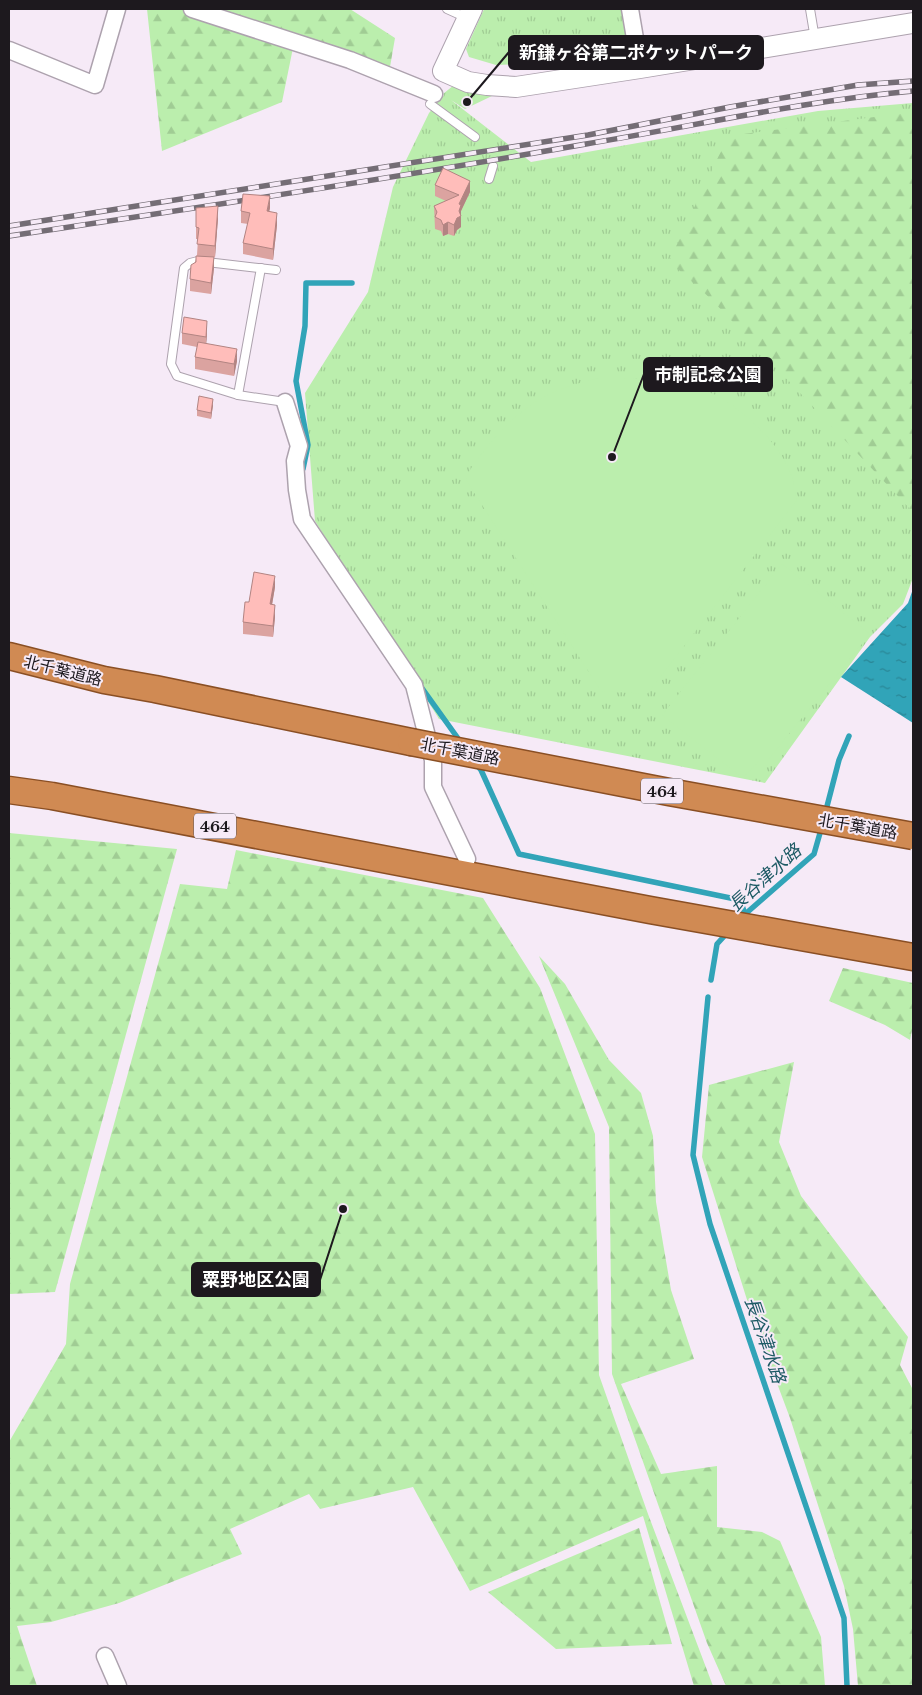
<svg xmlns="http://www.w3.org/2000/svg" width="922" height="1695" font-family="'Libre Baskerville','Noto Sans JP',serif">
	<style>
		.grass { fill: url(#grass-tufts) }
		.forest { fill: url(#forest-firs) }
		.pitch { fill: #bbeead }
		.water { fill: url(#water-ripples) }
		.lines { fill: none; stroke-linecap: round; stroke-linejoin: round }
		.stream { stroke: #31a4b8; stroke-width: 5.5 }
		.service-casing { stroke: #ada2ae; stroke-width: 10 }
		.minor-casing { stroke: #ada2ae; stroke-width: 19 }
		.tertiary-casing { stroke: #ada2ae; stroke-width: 22 }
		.trunk-casing { stroke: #8a4f24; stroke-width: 29 }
		.service { stroke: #fff; stroke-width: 8 }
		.minor { stroke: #fff; stroke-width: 16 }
		.tertiary { stroke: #fff; stroke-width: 20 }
		.trunk { stroke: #d08a53; stroke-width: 26 }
		.rail-casing { stroke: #746d75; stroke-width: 5.5 }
		.rail { stroke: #f6eaf7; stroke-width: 4; stroke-dasharray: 11; stroke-linecap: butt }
		.trunk-bridge-casing { stroke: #8a4f24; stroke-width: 29; stroke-linecap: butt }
		.trunk-bridge { stroke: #d08a53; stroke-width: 26 }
		.wall { fill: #dba3a0 }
		.shaded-wall { fill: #b28482 }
		.building { fill: #ffbdba; stroke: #b28482 }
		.labels { text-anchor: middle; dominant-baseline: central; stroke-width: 4; stroke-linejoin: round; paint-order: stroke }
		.shield { fill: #f6eaf7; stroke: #5e585f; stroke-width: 1 }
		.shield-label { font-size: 15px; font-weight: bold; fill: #1d191e }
		.street-label { font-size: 16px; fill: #1d191e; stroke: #f6eaf7 }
		.water-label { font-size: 18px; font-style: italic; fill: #1d5a64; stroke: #f6eaf7 }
		.leader { fill: none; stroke: #1d191e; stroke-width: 2 }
		.callout-dot { fill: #1d191e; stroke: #f6eaf7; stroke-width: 2 }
		.callout { fill: #1d191e; stroke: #1d191e; stroke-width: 2 }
		.callout-label { font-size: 18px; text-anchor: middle; font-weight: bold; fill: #fff }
	</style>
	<defs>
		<pattern id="grass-tufts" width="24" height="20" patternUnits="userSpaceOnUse" patternTransform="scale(1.25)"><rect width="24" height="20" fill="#bbeead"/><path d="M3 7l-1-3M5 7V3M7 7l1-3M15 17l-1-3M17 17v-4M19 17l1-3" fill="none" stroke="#a0cc94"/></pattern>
		<pattern id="forest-firs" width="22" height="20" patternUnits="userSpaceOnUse" patternTransform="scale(1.25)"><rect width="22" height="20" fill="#bbeead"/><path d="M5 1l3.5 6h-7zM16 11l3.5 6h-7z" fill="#a0cc94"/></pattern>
		<pattern id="water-ripples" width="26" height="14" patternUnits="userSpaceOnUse" patternTransform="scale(1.25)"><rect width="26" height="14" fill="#31a4b8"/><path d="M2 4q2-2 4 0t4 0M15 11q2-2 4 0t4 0" fill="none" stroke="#298595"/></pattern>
	</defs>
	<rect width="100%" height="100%" fill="#f6eaf7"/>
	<g class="grass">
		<polygon points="484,9 622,9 628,41 623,47 521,64 496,65 469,57 466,49"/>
		<polygon points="454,85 492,96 465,109 451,100 531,162 818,111 913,103 913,578 903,604 870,637 765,783 439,719 315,521 305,393 368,292 393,187 429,113 444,95 443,94"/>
	</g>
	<g class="forest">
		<polygon points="147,9 350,9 395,38 390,67 295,38 282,102 162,151"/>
		<polygon points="913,112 913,512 711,299 669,261 727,138 743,134"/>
		<polygon points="9,833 177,849 55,1292 9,1294"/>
		<polygon points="236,850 483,898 540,988 595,1134 599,1375 648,1514 713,1686 694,1686 643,1516 470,1591 413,1487 320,1509 309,1494 230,1529 242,1554 119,1603 51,1622 17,1626 37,1686 9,1686 9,1442 66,1344 70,1284 180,884 227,889"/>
		<polygon points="539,956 565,984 609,1060 641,1093 653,1136 656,1202 671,1290 694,1359 621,1384 661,1474 717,1466 717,1527 762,1532 780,1541 821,1637 825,1686 726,1686 707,1643 612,1374 609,1127"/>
		<polygon points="843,968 913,983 913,1026 910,1040 885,1025 829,1001"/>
		<polygon points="794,1062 779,1142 801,1196 908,1337 900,1365 913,1390 913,1686 858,1686 853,1629 844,1586 790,1418 754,1322 702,1157 709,1085"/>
		<polygon points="639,1528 672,1644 556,1649 488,1592"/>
	</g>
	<g class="pitch">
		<path d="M599,378C628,378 659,378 687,385C696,388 707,391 716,395C743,409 783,447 792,477C794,485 795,492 797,500L647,694L601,691L466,480C470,466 480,456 489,445C523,404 548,390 599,378Z"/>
		<polygon points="782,564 870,634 767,761 759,761 743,778 662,715"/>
	</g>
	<polygon class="water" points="913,589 913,723 841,677 908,603"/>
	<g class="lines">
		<g class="stream">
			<polyline points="303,469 308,445 296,381 305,326 306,283 352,283"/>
			<polyline points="419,684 462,744"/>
			<polyline points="476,764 481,770 519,854 740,900 745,914"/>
			<polyline points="825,814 839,760 849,736"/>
			<polyline points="743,916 814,854 822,826"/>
			<polyline points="711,980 717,944 728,932"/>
			<polyline points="708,997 693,1155 710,1224 844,1618 847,1686"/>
		</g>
		<g class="service-casing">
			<g id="service">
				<polyline points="447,9 467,18"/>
				<polyline points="810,9 815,39"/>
				<polyline points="430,104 475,137"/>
				<polyline points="489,179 493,166"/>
				<polyline points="276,270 198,261 190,263 184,268 171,364 177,376 238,395 285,402"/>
				<polyline points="238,395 261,268"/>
			</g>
		</g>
		<g class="minor-casing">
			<g id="minor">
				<polyline points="192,9 350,60 434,94"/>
				<polyline points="630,9 640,68"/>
				<polyline points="9,50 95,85 117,9"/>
				<polyline points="285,402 299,446 295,461 297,490 302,519 414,685 433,760 433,787 467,859"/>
				<polyline points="105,1656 118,1686"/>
			</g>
		</g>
		<g class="tertiary-casing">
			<polyline id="tertiary" points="472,9 443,71 468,82 487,85 516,87 640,68 913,23"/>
		</g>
		<g class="trunk-casing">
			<g id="trunk">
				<polyline points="9,656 104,680 155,689 411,742"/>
				<polyline points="9,790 52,796 650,910 913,957"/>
			</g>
		</g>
		<use href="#service" class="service"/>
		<use href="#minor" class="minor"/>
		<use href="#tertiary" class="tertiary"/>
		<use href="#trunk" class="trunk"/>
		<g class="rail-casing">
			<g id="rail">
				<polyline points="9,226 588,135 730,107 858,85 913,81"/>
				<path d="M9,236C202,207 394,178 586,144C695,126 803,101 913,91"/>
			</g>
		</g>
		<use href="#rail" class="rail"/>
		<g class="trunk-bridge-casing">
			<polyline id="trunk-bridge" points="411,742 669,792 913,836"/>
		</g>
		<use href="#trunk-bridge" class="trunk-bridge"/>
	</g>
	<g class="wall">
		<polygon points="435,185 470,192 461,211 461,227 457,230 454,236 448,234 443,236 441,231 435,229 434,206 446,201 435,196"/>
		<polygon points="196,208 218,218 215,257 214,257 214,268 211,294 190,291 190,279 197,255 198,239 196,239"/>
		<polygon points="270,208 269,211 277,225 273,260 243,254 243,243 248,224 241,223 241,211"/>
		<polygon points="182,333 207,333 206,343 237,361 234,376 195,369 195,357 197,347 182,344"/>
		<polygon points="213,405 211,419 197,416 197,410"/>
		<polygon points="275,587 272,605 275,617 273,637 243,634 243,622 249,602"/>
	</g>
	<g class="shaded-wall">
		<polygon points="470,181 470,192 461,211 461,227 457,230 454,236 454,225 459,204"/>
		<polygon points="270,196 270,208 267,222 267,211"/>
		<polygon points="218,206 218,218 215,257 215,246"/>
		<polygon points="277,213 277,225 273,260 273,249"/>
		<polygon points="448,222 448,234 443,236 443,225"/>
		<polygon points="214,257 214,268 211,294 211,283"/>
		<polygon points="207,321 207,333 206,348 206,337"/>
		<polygon points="237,349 237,361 234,376 234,364"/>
		<polygon points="213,399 213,405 211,419 211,413"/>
		<polygon points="275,576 275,587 270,616 270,604"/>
		<polygon points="275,605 275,617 273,637 273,626"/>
	</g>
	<g class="building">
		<polygon points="443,168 470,181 459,204 461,205 459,211 461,216 457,218 454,225 448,222 443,225 441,220 435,217 437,212 434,206 459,195 435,185"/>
		<polygon points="243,194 270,196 267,211 277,213 273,249 243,243 250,213 241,211"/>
		<polygon points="218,206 215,246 197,244 199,228 196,227 196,208"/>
		<polygon points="196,256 214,257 211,283 190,279 191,265 196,262"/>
		<polygon points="184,317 207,321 206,337 182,333"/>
		<polygon points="198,342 237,349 234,364 195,357"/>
		<polygon points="199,396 213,399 211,413 197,410"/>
		<polygon points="254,572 275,576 270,604 275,605 273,626 243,622 245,602 249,602"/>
	</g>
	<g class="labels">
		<g class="shield">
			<rect x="641" y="778.5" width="42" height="25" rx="4"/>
			<rect x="194" y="813.5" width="42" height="25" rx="4"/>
		</g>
		<g class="shield-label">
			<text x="662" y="791">464</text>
			<text x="215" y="826">464</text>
		</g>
		<g class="street-label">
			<text transform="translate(63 670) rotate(14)">北千葉道路</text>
			<text transform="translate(460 751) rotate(11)">北千葉道路</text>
			<text transform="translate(858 826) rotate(10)">北千葉道路</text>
		</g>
		<g class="water-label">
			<text transform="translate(765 878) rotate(-42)">長谷津水路</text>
			<text transform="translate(765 1340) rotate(71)">長谷津水路</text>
		</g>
	</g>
	<path class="leader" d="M467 102L509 52M612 457L644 374M343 1209L320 1280"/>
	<g class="callout-dot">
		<circle cx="467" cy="102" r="5"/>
		<circle cx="612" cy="457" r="5"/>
		<circle cx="343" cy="1209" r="5"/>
	</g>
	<g class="callout">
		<rect x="509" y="36" width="254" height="33" rx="5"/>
		<rect x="644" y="358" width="128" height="33" rx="5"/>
		<rect x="192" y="1263" width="128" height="33" rx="5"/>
	</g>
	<g class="callout-label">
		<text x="636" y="59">新鎌ヶ谷第二ポケットパーク</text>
		<text x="708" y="381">市制記念公園</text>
		<text x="256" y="1286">粟野地区公園</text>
	</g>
	<rect width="922" height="1695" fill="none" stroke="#1d191e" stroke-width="20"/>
</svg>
